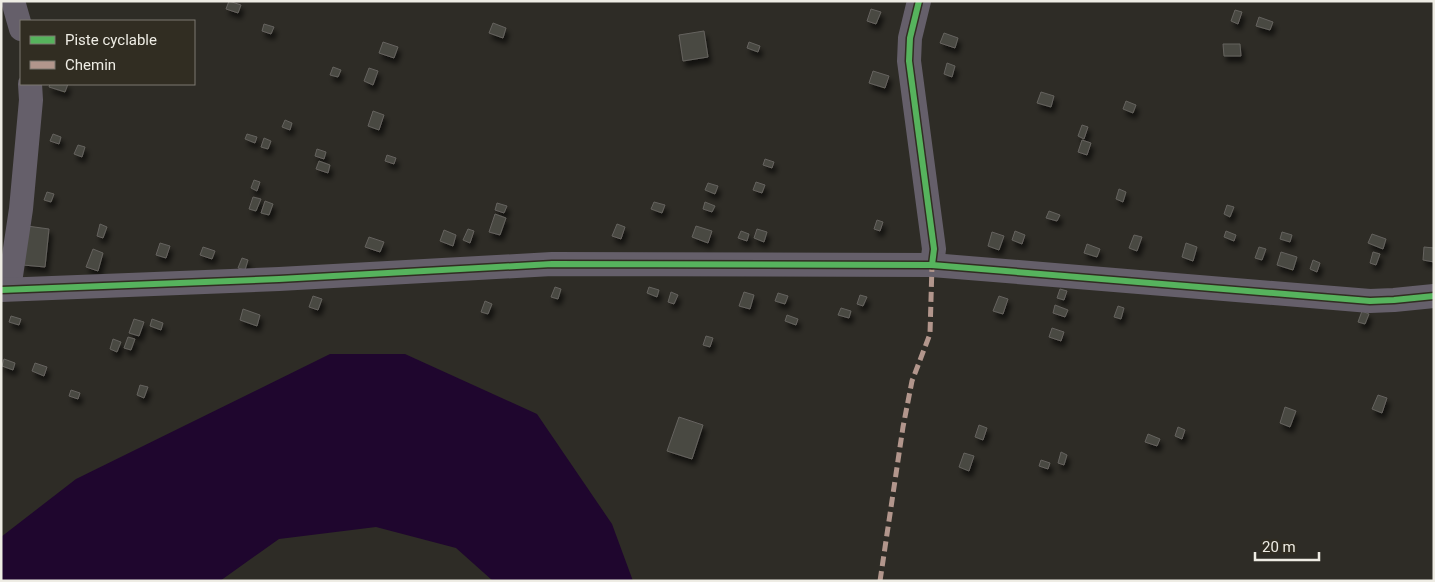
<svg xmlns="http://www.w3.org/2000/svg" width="1435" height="582" font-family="Roboto,sans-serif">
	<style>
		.water { fill: #1f062e }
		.building { fill: #494843; stroke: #65635e; filter: url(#shadow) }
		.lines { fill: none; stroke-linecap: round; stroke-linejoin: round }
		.street { stroke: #655f6a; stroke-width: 24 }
		.quiet { stroke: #b2968c; stroke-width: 5; stroke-dasharray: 10 5; stroke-linecap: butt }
		.cycleway-casing { stroke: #312d22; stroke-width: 9 }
		.cycleway { stroke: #56b35d; stroke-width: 6 }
	</style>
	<defs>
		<filter id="shadow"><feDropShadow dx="3" dy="5.5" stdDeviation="2.5" flood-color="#0009"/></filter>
	</defs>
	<rect width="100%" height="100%" fill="#2e2c26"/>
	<polygon class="water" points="330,354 405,354 537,414 612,524 633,581 493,581 456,548 376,527 279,539 220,581 1,581 1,537 76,479"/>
	<g class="building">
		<polygon points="229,1 241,5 238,13 226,9"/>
		<polygon points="871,9 881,12 876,24 867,21"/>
		<polygon points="1235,10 1242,12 1238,24 1231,21"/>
		<polygon points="1259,17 1273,22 1270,30 1256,26"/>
		<polygon points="493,23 506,28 503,38 489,33"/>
		<polygon points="264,24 274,27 271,34 262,31"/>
		<polygon points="704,31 708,57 683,61 679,35"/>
		<polygon points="944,33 958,38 955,48 940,43"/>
		<polygon points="383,42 398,47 394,58 379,53"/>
		<polygon points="749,42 760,46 758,52 747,48"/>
		<polygon points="1223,44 1240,44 1241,56 1224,56"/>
		<polygon points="947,63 955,66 952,77 944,74"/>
		<polygon points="333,67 341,70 338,77 330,75"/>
		<polygon points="369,68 378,71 373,85 364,81"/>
		<polygon points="873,71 889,76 885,88 869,83"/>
		<polygon points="50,84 68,84 65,92 49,87"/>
		<polygon points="1041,92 1054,96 1051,107 1037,103"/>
		<polygon points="1126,101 1136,105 1133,113 1123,109"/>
		<polygon points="373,111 384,115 379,130 368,126"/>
		<polygon points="285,120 292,123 290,130 282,127"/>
		<polygon points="1082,125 1088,127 1084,139 1078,136"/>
		<polygon points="53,134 61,137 59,144 50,141"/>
		<polygon points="247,134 257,137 255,143 245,139"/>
		<polygon points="264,138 271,141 268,149 261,147"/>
		<polygon points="1082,140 1091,143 1087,155 1078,152"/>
		<polygon points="78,145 85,147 82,157 74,154"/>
		<polygon points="317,149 326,152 324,159 315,156"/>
		<polygon points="387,155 396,158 394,164 385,161"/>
		<polygon points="765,159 774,162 772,168 763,165"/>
		<polygon points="319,161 330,165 328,173 316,169"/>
		<polygon points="254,180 260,182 257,191 251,188"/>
		<polygon points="756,182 765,185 762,193 753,190"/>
		<polygon points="708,183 718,186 715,194 705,190"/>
		<polygon points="1119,189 1126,192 1123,202 1116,199"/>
		<polygon points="47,192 54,194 51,202 44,200"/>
		<polygon points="253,197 261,199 256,211 249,209"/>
		<polygon points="265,201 273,204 269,215 261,213"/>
		<polygon points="654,202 665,205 662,213 651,209"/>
		<polygon points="705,202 715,206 712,212 703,209"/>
		<polygon points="497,203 507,206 504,213 495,210"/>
		<polygon points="1227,205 1234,207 1230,217 1224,214"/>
		<polygon points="1049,211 1060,215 1057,221 1046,218"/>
		<polygon points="495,214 506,218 500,235 489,232"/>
		<polygon points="877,220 883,222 880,231 874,229"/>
		<polygon points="100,224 107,227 103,238 97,236"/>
		<polygon points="617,224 625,227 621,239 612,236"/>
		<polygon points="27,226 49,229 45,267 23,265"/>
		<polygon points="696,226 712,231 708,243 692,237"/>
		<polygon points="468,229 474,231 470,243 463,240"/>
		<polygon points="757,229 767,232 764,242 754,238"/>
		<polygon points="444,230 456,235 453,246 440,241"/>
		<polygon points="741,231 749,234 747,241 738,238"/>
		<polygon points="1015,231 1025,235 1022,244 1012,240"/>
		<polygon points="1226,231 1236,235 1234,241 1224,237"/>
		<polygon points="992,232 1004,236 999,250 988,246"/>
		<polygon points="1282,232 1292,235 1290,242 1280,239"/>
		<polygon points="1372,234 1386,239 1383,249 1368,243"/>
		<polygon points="1134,235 1142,237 1137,251 1129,248"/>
		<polygon points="369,237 384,242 380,252 365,247"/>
		<polygon points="160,243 170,246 166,258 156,255"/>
		<polygon points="1186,243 1197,247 1193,261 1182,257"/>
		<polygon points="1087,244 1100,249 1097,257 1084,253"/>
		<polygon points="203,247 215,251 212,259 200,255"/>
		<polygon points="1259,247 1266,249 1262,260 1255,258"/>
		<polygon points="1424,247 1434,248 1434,262 1423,260"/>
		<polygon points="93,249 103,253 98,271 86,267"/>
		<polygon points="1281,252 1297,257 1293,270 1277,265"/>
		<polygon points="1373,252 1380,254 1376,265 1370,263"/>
		<polygon points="242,258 248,260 245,270 238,268"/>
		<polygon points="1313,260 1320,263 1317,272 1310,269"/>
		<polygon points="555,287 561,289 558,299 551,297"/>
		<polygon points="649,287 659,290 657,297 647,293"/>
		<polygon points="1060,289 1067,291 1064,300 1057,298"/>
		<polygon points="671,292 678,295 674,304 668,302"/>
		<polygon points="744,292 754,295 750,309 739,306"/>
		<polygon points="778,293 788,296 785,304 775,301"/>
		<polygon points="860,295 867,297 863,306 857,304"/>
		<polygon points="313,296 322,299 318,310 309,307"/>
		<polygon points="999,296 1008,299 1003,314 993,311"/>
		<polygon points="485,301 492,304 488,314 481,312"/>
		<polygon points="1055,305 1068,310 1065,317 1053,313"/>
		<polygon points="1118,306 1124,308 1121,319 1114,317"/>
		<polygon points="841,308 851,311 849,318 838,315"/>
		<polygon points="243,309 260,315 257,326 240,320"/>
		<polygon points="1362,311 1369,314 1365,324 1358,322"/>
		<polygon points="787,315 798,319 796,325 785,321"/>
		<polygon points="11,316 21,319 19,325 9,322"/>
		<polygon points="134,319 144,322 139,336 129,333"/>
		<polygon points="152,319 163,323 161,330 150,326"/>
		<polygon points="1052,328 1064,332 1061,341 1049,337"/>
		<polygon points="706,336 713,338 710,347 703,345"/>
		<polygon points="128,337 135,339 131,350 124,348"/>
		<polygon points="113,339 121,342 117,352 110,349"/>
		<polygon points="4,359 15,363 13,370 2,366"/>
		<polygon points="35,363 47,367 44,376 32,371"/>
		<polygon points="140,385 148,387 144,398 137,395"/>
		<polygon points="71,390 80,393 78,399 69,396"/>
		<polygon points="1378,395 1387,398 1382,413 1372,409"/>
		<polygon points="1285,407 1296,411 1290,427 1280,423"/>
		<polygon points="679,417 703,425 692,459 667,451"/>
		<polygon points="979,425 987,428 983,440 975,437"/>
		<polygon points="1178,427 1185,430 1182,439 1175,436"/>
		<polygon points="1148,434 1160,439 1157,446 1145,442"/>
		<polygon points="1061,452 1067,455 1064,465 1058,463"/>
		<polygon points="964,453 974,456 969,471 959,467"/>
		<polygon points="1041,460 1050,463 1048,469 1039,466"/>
	</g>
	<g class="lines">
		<g class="street">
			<polyline points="13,1 21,29"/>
			<polyline points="919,1 910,38 909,61 934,249 932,265"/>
			<polyline points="9,289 21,209 31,100 30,84"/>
			<polyline points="1,290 279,279 552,264 932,265 1370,301 1394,300 1434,296"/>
		</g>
		<polyline class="quiet" points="880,581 903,427 912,381 930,334 932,265"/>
		<g class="cycleway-casing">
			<g id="cycleway">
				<polyline points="919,1 910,38 909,61 934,249 932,265"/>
				<polyline points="1,290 279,279 552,264 932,265 1370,301 1394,300 1434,296"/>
			</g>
		</g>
		<use href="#cycleway" class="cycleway"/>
	</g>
	<rect width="1435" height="582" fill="none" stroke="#eeece4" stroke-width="5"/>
	<rect x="20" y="20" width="175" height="65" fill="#312d22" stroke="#7d7970"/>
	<rect x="30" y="36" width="25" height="8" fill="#56b35d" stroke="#7d7970"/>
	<text x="65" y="45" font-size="15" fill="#eeece4">Piste cyclable</text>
	<rect x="30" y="61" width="25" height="8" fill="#b2968c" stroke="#7d7970"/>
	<text x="65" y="70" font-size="15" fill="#eeece4">Chemin</text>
	<path d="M1255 552v8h64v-8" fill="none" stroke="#eeece4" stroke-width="2.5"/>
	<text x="1262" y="552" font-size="15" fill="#eeece4" stroke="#312d22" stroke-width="4" paint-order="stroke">20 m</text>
</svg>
